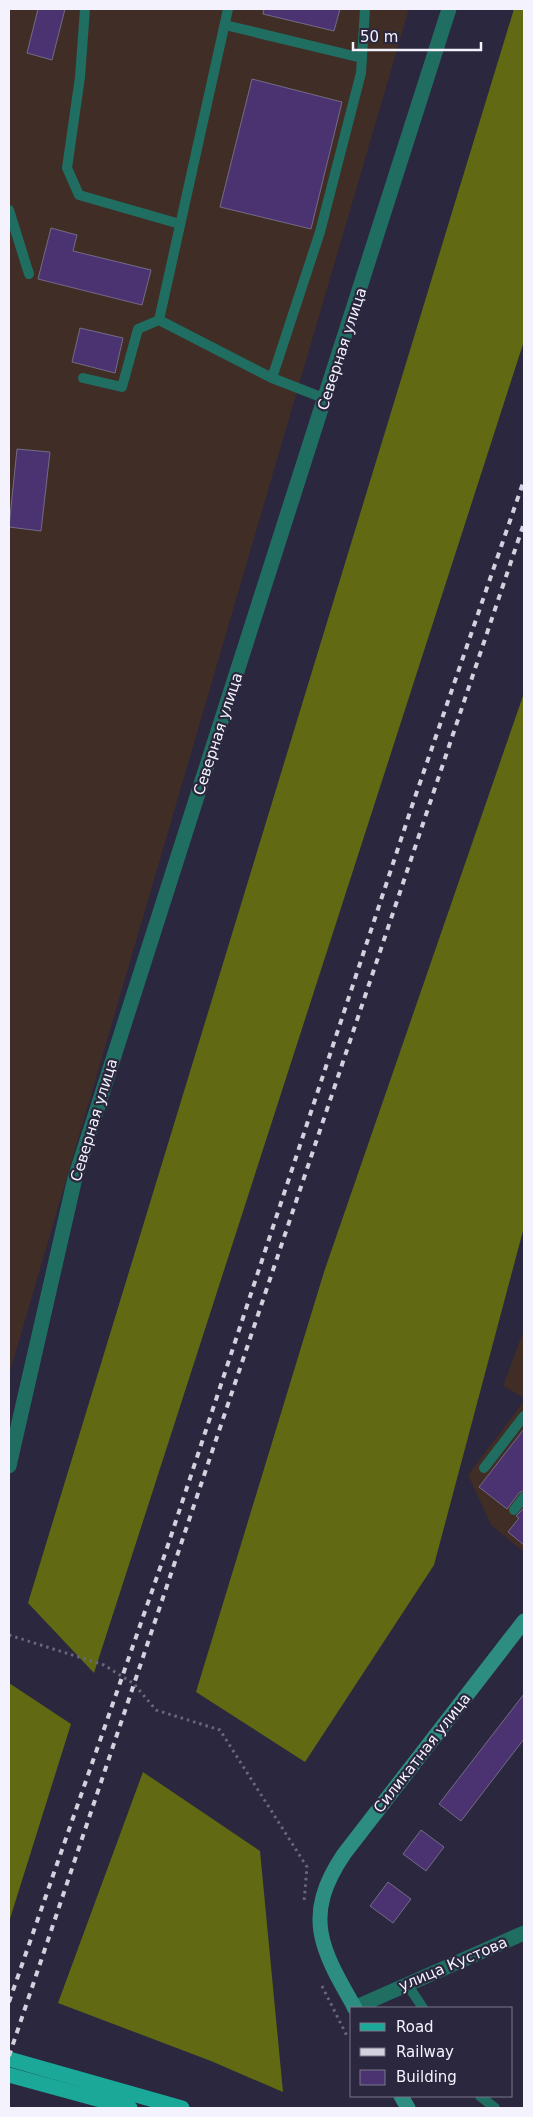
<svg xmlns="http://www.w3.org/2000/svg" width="533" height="2117" font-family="'DejaVu Sans',sans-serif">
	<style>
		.industrial { fill: #402d26 }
		.forest { fill: #616a12 }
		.building { fill: #4b3372; stroke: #736b85 }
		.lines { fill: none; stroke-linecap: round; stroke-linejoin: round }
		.path { stroke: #69677a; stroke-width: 3; stroke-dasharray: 2.5 4; stroke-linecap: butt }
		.lane { stroke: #206d62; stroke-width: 10 }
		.street { stroke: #206d62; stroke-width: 15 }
		.secondary { stroke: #2c8d80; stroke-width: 15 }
		.primary { stroke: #1ba898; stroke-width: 15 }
		.rail { stroke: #d2d1dd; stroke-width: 4; stroke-dasharray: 6 6; stroke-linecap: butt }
		.labels { text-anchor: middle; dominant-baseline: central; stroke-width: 4.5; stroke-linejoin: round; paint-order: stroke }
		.street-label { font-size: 15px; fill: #f4f3fd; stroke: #2a273e }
	</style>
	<rect width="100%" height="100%" fill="#2a273e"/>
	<g class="industrial">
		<polygon points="9,9 409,9 9,1375"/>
		<polygon points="524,1329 524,1398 503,1386"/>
		<polygon points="524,1401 524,1552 491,1525 468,1475"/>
	</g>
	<g class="forest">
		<polygon points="514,9 524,9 524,341 94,1673 28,1603"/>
		<polygon points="524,693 524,1227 434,1565 305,1762 196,1692 324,1272"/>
		<polygon points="9,1683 71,1724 9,1922"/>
		<polygon points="143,1772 260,1851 283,2092 211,2061 58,2003"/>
	</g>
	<g class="building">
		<polygon points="38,9 65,9 52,60 27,53"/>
		<polygon points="264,9 340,9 334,31 263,14"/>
		<polygon points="252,79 342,102 311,229 220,207"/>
		<polygon points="51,228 77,235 73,251 151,270 142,305 38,279"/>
		<polygon points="80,328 123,338 115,373 72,362"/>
		<polygon points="17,449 50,452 41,531 9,527"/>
		<polygon points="524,1429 524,1490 519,1493 507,1509 479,1487"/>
		<polygon points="524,1508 524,1545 508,1532 519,1518 516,1516"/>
		<polygon points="524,1694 524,1739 461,1821 439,1804"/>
		<polygon points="421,1830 444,1847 426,1871 403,1854"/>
		<polygon points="388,1882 411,1899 393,1923 370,1906"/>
	</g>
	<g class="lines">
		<g class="path">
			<polyline points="9,1635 104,1665 134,1684 156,1710 220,1730 307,1867 304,1902"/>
			<polyline points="322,1986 347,2036"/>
		</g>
		<g class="lane">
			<polyline points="85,9 80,77 67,168 79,195 180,224"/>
			<polyline points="228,9 159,320 272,378 326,399"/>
			<polyline points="225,25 362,58"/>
			<polyline points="9,210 29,274"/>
			<polyline points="83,378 122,387 138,329 159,320"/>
			<polyline points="272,378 320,232 361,73 365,9"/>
			<polyline points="484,1468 524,1416"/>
			<polyline points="514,1510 524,1497"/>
			<polyline points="407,1984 423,2008"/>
			<polyline points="480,2096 495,2108"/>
		</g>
		<g class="street">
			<polyline points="9,1466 75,1178 449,9"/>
			<polyline points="354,2008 524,1933"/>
		</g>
		<g class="secondary">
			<path d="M355,2008C321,1949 302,1916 344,1854L524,1621"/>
			<polyline points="401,2096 408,2108"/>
		</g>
		<g class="primary">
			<polyline points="9,2059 182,2108"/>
			<polyline points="9,2075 130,2108"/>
		</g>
		<g class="rail">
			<polyline points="9,2002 167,1548 412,806 524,480"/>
			<polyline points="9,2056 524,523"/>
		</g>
	</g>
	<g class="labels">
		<g class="street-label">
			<text transform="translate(342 349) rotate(-72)">Северная улица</text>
			<text transform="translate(218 734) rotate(-72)">Северная улица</text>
			<text transform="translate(94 1120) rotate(-73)">Северная улица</text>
			<text transform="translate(422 1753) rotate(-52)">Силикатная улица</text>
			<text transform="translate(453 1964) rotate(-23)">улица Кустова</text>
		</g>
	</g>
	<rect width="533" height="2117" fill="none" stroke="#f4f3fd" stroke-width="20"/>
	<rect x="350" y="2007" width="162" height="90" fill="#2a273e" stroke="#7b798a"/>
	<rect x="360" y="2023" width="25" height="8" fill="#1ba898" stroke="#7b798a"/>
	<text x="396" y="2032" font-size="15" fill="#f4f3fd">Road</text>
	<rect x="360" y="2048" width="25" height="8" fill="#d2d1dd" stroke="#7b798a"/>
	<text x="396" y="2057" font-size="15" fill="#f4f3fd">Railway</text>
	<rect x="360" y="2070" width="25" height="15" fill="#4b3372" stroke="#7b798a"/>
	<text x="396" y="2082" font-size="15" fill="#f4f3fd">Building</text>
	<path d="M353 42v8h128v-8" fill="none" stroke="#f4f3fd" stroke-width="2.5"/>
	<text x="360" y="42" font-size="15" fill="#f4f3fd" stroke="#2a273e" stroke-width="4" paint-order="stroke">50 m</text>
</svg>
